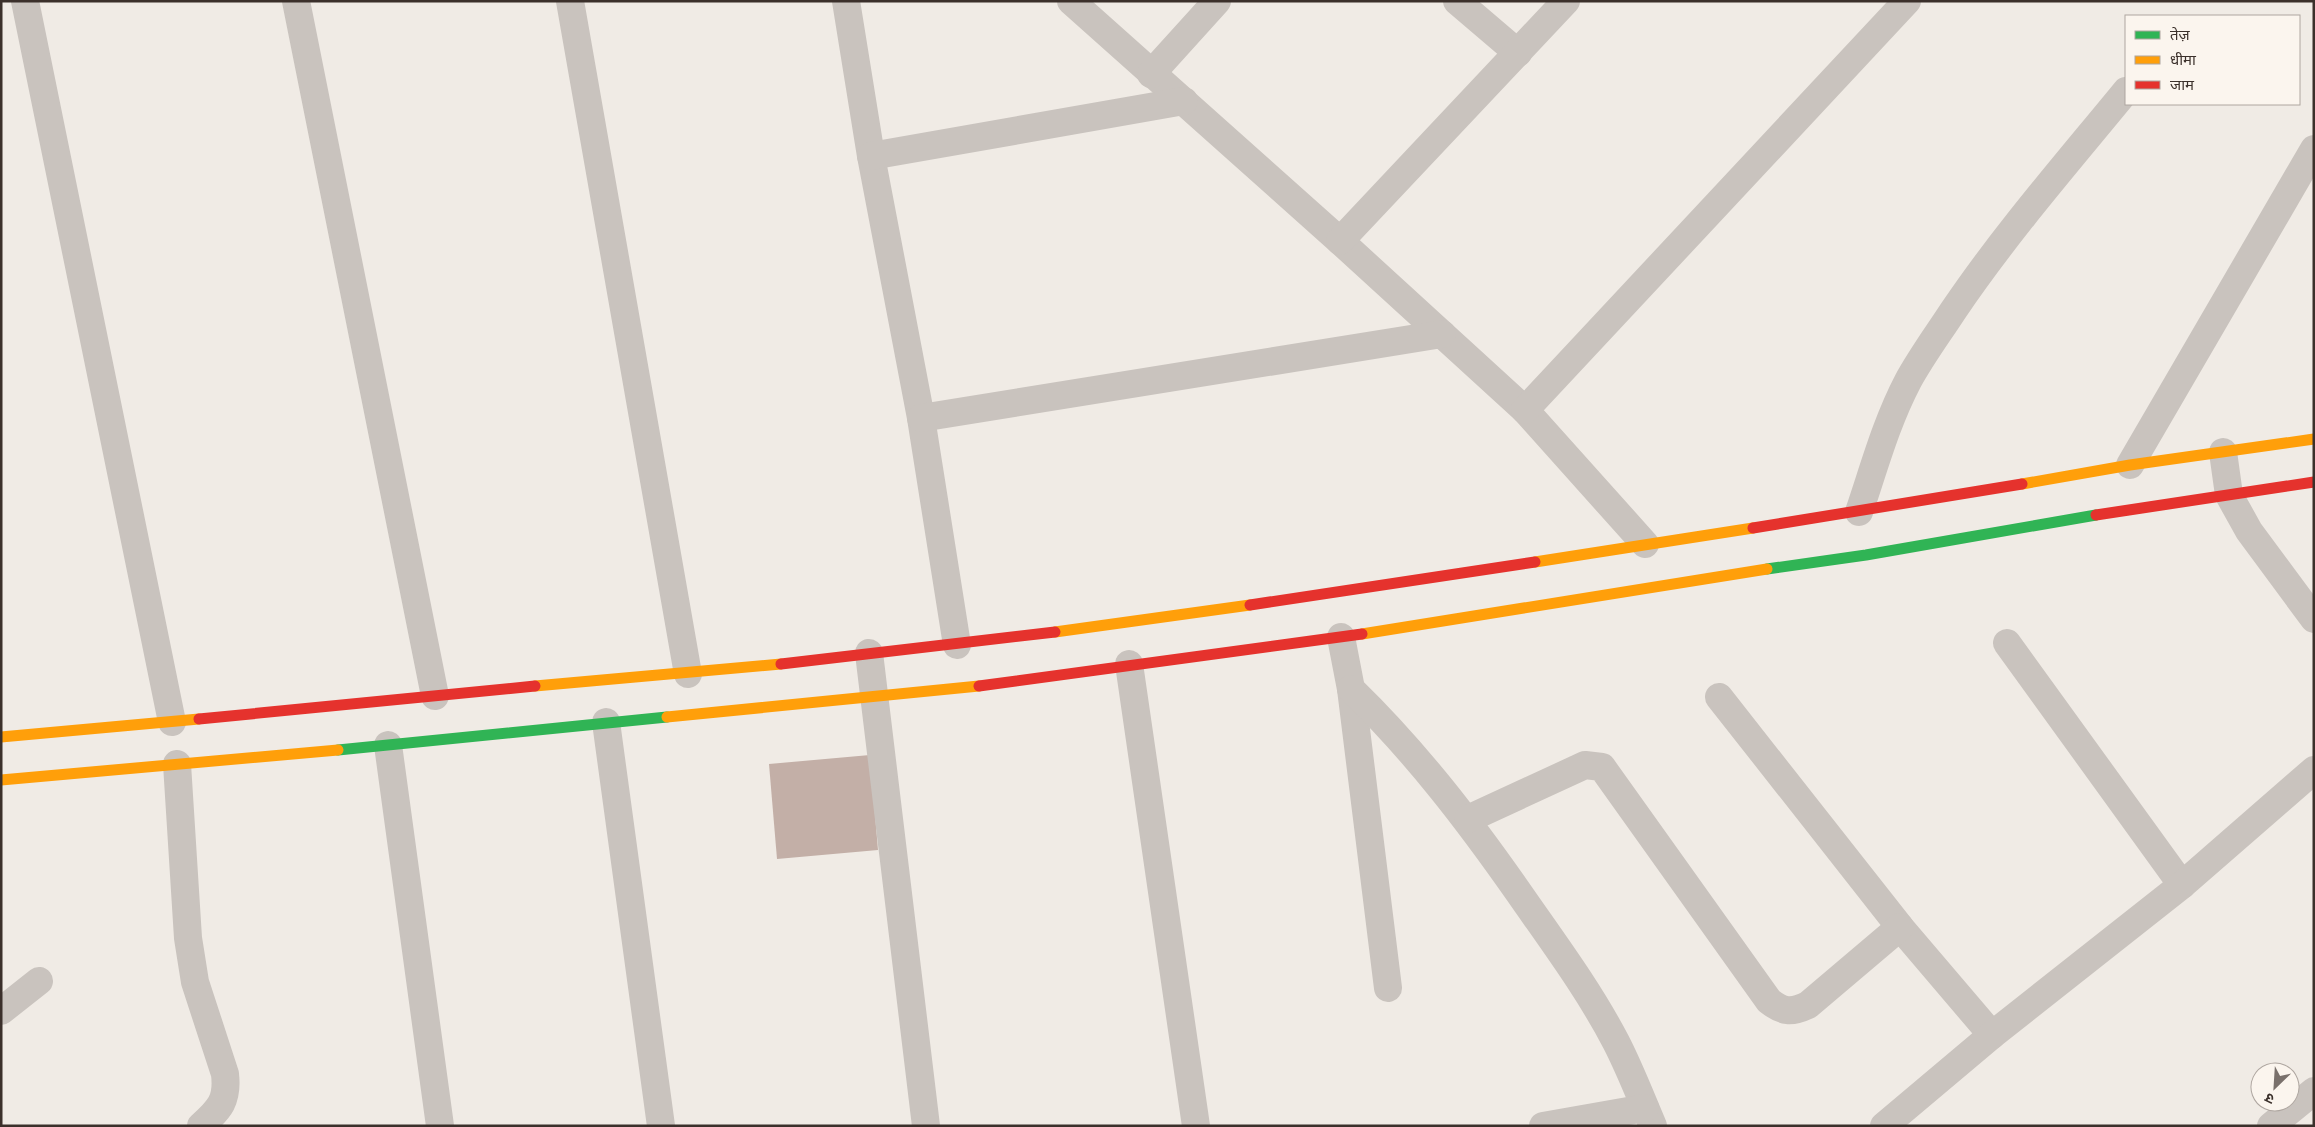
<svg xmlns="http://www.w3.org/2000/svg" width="2315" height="1127" font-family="'Open Sans','Noto Sans Devanagari',sans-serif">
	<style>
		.building { fill: #c3afa7 }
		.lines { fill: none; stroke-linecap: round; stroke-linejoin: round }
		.street { stroke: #c9c3be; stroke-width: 28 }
		.fast { stroke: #30b455; stroke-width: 11 }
		.slow { stroke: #ff9f0a; stroke-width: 11 }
		.jam { stroke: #e5322d; stroke-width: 11 }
	</style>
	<rect width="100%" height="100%" fill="#f0ebe5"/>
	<polygon class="building" points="870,755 878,850 777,859 769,764"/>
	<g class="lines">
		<g class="street">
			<polyline points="25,1 172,722"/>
			<polyline points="296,1 435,696"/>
			<polyline points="570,1 688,674"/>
			<polyline points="846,1 871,156 921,418 957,645"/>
			<polyline points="1071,1 1340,241 1525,410 1645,544"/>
			<polyline points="1457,1 1518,53"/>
			<polyline points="1151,74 1217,1"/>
			<polyline points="871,156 1184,101"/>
			<polyline points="1340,241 1566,1"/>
			<polyline points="1525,410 1907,1"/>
			<polyline points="921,418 1442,334"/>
			<polyline points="2223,452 2229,495 2249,531 2314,619"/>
			<polyline points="2130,465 2314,149"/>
			<path d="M1859,512C1874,468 1886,423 1908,381C1921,357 1938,334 1953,311C2005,234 2067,163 2126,91"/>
			<polyline points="1341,637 1351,689 1388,988"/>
			<polyline points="2007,643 2182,885"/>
			<polyline points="869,653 926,1126"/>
			<polyline points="1129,664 1196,1126"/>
			<path d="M1351,689C1415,751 1468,820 1519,893C1553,942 1589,990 1616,1042C1630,1069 1641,1098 1653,1126"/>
			<polyline points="1719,697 1900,927 1992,1035"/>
			<polyline points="606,722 661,1126"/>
			<polyline points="388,745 440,1126"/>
			<path d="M177,764L188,938L195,982L225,1074C228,1100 220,1109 201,1126"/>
			<path d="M1468,819L1585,765L1602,767L1769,1001C1783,1012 1791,1013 1808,1005L1900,927"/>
			<polyline points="1,1011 39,981"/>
			<polyline points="1543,1126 1645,1108"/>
			<polyline points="1884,1126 1992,1035 2182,885 2314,770"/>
			<polyline points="2271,1126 2314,1091"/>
		</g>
		<g class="fast">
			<polyline points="1767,569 1866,555 2096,515"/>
			<polyline points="338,750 667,717"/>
		</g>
		<g class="slow">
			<polyline points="2022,484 2130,465 2314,439"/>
			<polyline points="1535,562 1753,528"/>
			<polyline points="1055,632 1250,605"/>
			<polyline points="1362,634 1767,569"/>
			<polyline points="535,686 781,664"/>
			<polyline points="667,717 979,686"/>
			<polyline points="1,737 199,719"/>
			<polyline points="1,780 338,750"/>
		</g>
		<g class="jam">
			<polyline points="2096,515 2314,482"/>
			<polyline points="1753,528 2022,484"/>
			<polyline points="1250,605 1535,562"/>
			<polyline points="781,664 1055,632"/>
			<polyline points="979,686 1362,634"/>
			<polyline points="199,719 535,686"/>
		</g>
	</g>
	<rect width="2315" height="1127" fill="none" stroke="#3b302b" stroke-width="5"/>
	<rect x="2125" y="15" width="175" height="90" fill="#fbf5ee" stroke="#aea6a0"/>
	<rect x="2135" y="31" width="25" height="8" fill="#30b455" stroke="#aea6a0"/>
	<text x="2170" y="40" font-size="15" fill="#3b302b">तेज़</text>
	<rect x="2135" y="56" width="25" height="8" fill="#ff9f0a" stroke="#aea6a0"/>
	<text x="2170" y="65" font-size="15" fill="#3b302b">धीमा</text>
	<rect x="2135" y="81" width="25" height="8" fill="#e5322d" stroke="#aea6a0"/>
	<text x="2170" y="90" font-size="15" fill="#3b302b">जाम</text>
	<g transform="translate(2275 1087) rotate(205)"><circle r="24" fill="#fbf5ee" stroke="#aea6a0"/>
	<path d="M0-4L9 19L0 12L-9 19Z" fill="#7a716c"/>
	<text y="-8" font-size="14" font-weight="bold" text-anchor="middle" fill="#3b302b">उ</text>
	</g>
</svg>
